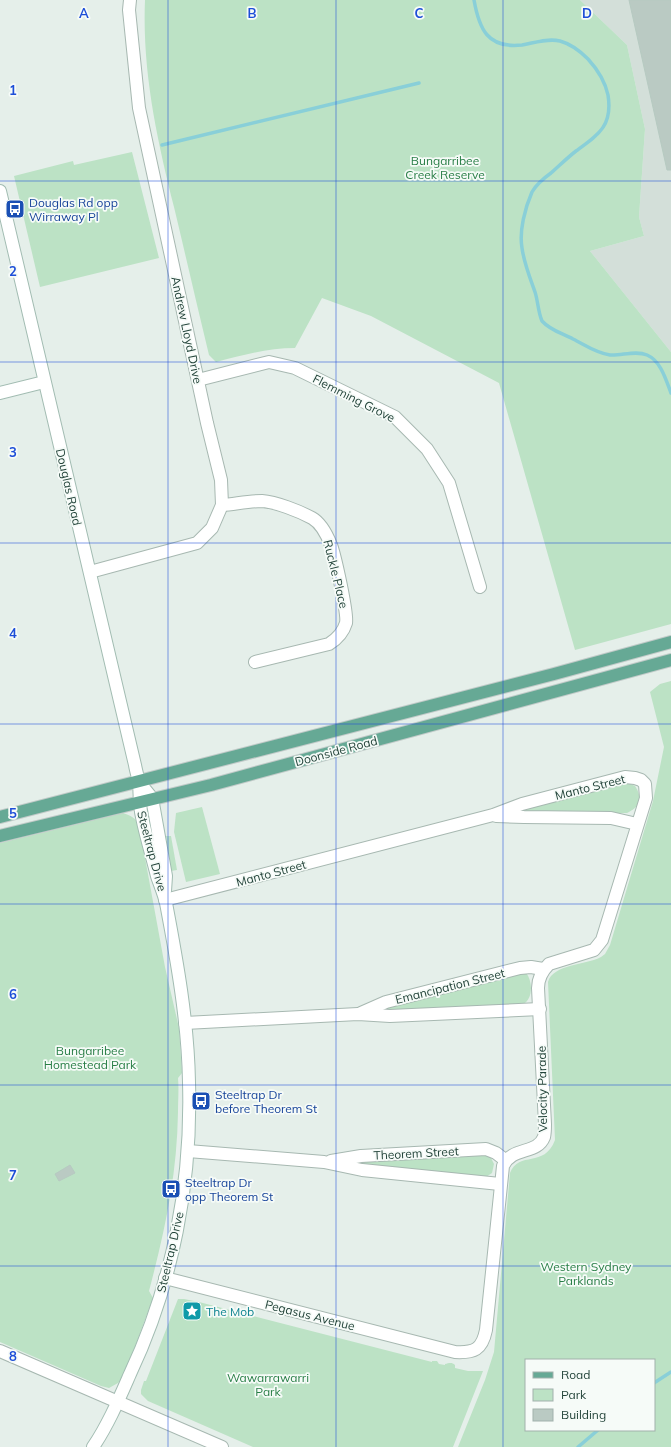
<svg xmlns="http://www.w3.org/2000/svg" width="671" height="1447" font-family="Mulish,sans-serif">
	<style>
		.built { fill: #d3dfd9 }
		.green { fill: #bce2c5; fill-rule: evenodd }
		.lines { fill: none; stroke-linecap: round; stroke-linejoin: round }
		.stream { stroke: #89cfd8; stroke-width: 3.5 }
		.building { fill: #bacac3; stroke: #b6cac1 }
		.street-casing { stroke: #a7b8b1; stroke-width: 14 }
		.secondary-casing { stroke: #a2bcb2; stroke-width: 14 }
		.primary-casing { stroke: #c1cac8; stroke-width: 14 }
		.street { stroke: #fff; stroke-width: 12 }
		.secondary { stroke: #fff; stroke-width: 12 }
		.primary { stroke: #66a995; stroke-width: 12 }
		.grid { fill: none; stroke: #1d4ed8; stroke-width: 1; stroke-opacity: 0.55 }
		.labels { text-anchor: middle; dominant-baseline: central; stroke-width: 3.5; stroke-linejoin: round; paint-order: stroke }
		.park-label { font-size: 12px; fill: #287e46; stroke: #f6fbf8 }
		.transit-label { font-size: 12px; fill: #164399; stroke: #f6fbf8; text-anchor: start }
		.street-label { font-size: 12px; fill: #224339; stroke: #f6fbf8 }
		.culture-label { font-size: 12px; fill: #0d838f; stroke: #f6fbf8; text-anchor: start }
		.grid-label { font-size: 13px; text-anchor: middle; font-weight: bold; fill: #1d4ed8; stroke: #f6fbf8; stroke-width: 3.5; stroke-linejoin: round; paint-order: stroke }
	</style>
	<rect width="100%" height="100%" fill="#e5efea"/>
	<polygon class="built" points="580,0 671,0 671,352 590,251 644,236 639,217 645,129 627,45"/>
	<g class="green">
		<path d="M145,0H580L627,45L645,129L639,217L644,236L590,251L671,352V624L575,650L499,383L371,316L322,298L295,348C268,348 243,355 216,362L209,355C197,306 186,257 174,207C157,139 142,71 145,0Z"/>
		<polygon points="132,152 159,258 40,287 14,176 73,161 74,165"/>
		<path d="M671,681V1447H458L485,1380L494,1352L510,1173C519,1150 544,1169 555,1140L548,982C553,964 586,965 601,957L605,954L610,945L653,801L664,747L650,692L660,684ZM526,1360H654V1430H526Z"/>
		<path d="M626,782L635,786C643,798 640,807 627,813H526L523,812V809Z"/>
		<polygon points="202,807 220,874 186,882 174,832 176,813"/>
		<path d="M123,813C131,816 135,817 139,825L165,967L179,1028L182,1073L178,1078C179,1089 178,1101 178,1112C177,1176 165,1230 149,1291L153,1298L136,1344L122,1378L118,1383L109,1388L101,1386L0,1342V843Z"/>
		<polygon points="166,836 171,836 177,870 171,871"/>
		<path d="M519,972L526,973C533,981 533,1000 523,1004L388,1011L387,1009L388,1007Z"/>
		<polygon points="487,1155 490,1156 494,1164 492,1173 486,1177 362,1165 362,1163 364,1161"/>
		<path d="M178,1299H184L199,1302L432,1362V1361H437L439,1364L445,1365V1364C449,1363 452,1362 455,1365V1368L468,1371H483L453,1447H253L148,1401L141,1394V1390L144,1381H146Z"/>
	</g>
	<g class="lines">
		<g class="stream">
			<path d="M474,0C479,28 487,49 522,45C534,43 547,38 560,41C571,44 580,51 588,59C598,70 605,81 608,95C613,126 598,135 576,151C567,158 559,166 551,173C544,178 536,185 532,192C525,208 519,231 522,248C524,263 530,278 535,292C538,301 538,312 542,321C551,331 562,333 573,339C585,345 596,353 610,355C621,356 636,350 647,355C661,361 666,380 671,393"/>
			<polyline points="162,145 419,83"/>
			<polyline points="654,1383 671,1372"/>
			<polyline points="578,1447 598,1430"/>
		</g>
	</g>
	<g class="building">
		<polygon points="629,0 671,0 671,170 667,170"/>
		<polygon points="70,1165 75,1173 59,1181 55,1174"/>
	</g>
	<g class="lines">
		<g class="street-casing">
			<g id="street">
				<polyline points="198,380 269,362 295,368 395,417 427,449 449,483 480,587"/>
				<path d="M222,505C235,504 249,501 262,501C276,502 299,511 312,518C321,523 327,535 331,545C335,556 348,614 346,623C343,633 337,639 329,644L255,662"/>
				<polyline points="90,572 197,543 212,528 222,505 221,480 207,423 139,108 129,10 130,0"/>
				<polyline points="496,816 524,817 611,818 637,824"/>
				<path d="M165,900L493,815L522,804L625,777L635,778L641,780L645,784L646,798L602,940L594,950L549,964C542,971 538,978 538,988L545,1124C545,1128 545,1133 544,1137C537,1155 512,1146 503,1166L486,1330C482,1350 474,1353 455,1352L165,1278"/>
				<polyline points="361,1013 386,1002 520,968 531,967 543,969"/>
				<polyline points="185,1023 358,1014 390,1016 540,1009"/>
				<polyline points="188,1151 324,1162 362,1170 500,1184"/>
				<polyline points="331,1161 361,1156 486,1149 496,1153 505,1160"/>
				<polyline points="0,1351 222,1447"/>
			</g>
		</g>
		<g class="secondary-casing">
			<g id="secondary">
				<path d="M0,191L135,765C136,771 138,777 139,782C140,795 139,804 142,817C146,837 152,856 157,876C160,885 164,894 166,903C177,961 188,1022 189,1082C192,1182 173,1283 130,1374C119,1399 108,1425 93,1447"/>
				<polyline points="0,393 44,382"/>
				<polyline points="139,782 152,798 166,876 165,891"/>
			</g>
		</g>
		<g class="primary-casing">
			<g id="primary">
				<polyline points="0,817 554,674 671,642"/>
				<polyline points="0,836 211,785 671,660"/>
			</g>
		</g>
		<use href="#street" class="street"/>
		<use href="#secondary" class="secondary"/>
		<use href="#primary" class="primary"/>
	</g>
	<path class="grid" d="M168,0V1447M336,0V1447M503,0V1447M0,181H671M0,362H671M0,543H671M0,724H671M0,904H671M0,1085H671M0,1266H671"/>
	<defs>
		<g id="bus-square" transform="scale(1)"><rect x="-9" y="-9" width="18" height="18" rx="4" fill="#1a4fb4" stroke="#f6fbf8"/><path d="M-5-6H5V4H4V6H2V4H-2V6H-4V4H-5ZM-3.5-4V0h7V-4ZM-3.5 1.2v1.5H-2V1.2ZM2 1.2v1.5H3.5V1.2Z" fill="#fff"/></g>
		<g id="sight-square" transform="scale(1)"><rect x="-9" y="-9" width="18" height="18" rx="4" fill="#0f9aa8" stroke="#f6fbf8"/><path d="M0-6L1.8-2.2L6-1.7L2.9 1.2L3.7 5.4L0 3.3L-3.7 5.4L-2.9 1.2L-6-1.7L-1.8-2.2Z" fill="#fff"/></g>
	</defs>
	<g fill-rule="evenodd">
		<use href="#bus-square" x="15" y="209"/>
		<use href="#bus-square" x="201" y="1101"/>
		<use href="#bus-square" x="171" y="1189"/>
		<use href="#sight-square" x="192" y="1311"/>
	</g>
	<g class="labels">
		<g class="park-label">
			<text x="445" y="160">Bungarribee<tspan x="445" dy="14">Creek Reserve</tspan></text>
			<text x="90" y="1050">Bungarribee<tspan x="90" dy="14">Homestead Park</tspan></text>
			<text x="586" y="1266">Western Sydney<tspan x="586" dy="14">Parklands</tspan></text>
			<text x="268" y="1377">Wawarrawarri<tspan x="268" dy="14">Park</tspan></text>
		</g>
		<g class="transit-label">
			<text x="29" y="202">Douglas Rd opp<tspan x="29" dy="14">Wirraway Pl</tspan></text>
			<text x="215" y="1094">Steeltrap Dr<tspan x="215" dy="14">before Theorem St</tspan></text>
			<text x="185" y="1182">Steeltrap Dr<tspan x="185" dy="14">opp Theorem St</tspan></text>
		</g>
		<g class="street-label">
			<text transform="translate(187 330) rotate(78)">Andrew Lloyd Drive</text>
			<text transform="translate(354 398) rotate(27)">Flemming Grove</text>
			<text transform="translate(69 487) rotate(77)">Douglas Road</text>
			<text transform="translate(336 574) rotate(76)">Ruckle Place</text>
			<text transform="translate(336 751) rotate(-15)">Doonside Road</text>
			<text transform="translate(590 787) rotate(-14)">Manto Street</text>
			<text transform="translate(152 851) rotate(75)">Steeltrap Drive</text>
			<text transform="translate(271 873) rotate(-15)">Manto Street</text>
			<text transform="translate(450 986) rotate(-14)">Emancipation Street</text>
			<text transform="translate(542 1089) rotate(-91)">Velocity Parade</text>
			<text transform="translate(416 1153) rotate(-3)">Theorem Street</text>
			<text transform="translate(170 1252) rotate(-77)">Steeltrap Drive</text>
			<text transform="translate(310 1315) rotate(14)">Pegasus Avenue</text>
		</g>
		<g class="culture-label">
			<text x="206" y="1311">The Mob</text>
		</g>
	</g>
	<g class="grid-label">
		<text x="84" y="18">A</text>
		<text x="252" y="18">B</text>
		<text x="419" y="18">C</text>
		<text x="587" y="18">D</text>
		<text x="13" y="95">1</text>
		<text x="13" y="276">2</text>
		<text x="13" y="457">3</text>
		<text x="13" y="638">4</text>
		<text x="13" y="818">5</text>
		<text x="13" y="999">6</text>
		<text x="13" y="1180">7</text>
		<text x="13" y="1361">8</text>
	</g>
	<rect x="525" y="1359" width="130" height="72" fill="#f6fbf8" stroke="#a1b1ac"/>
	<rect x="533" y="1372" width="20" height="6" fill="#66a995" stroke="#a1b1ac"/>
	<text x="561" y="1379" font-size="12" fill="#224339">Road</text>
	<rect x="533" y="1389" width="20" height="12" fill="#bce2c5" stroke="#a1b1ac"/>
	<text x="561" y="1399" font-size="12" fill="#224339">Park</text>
	<rect x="533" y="1409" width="20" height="12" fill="#bacac3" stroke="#a1b1ac"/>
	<text x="561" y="1419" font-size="12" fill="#224339">Building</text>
</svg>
